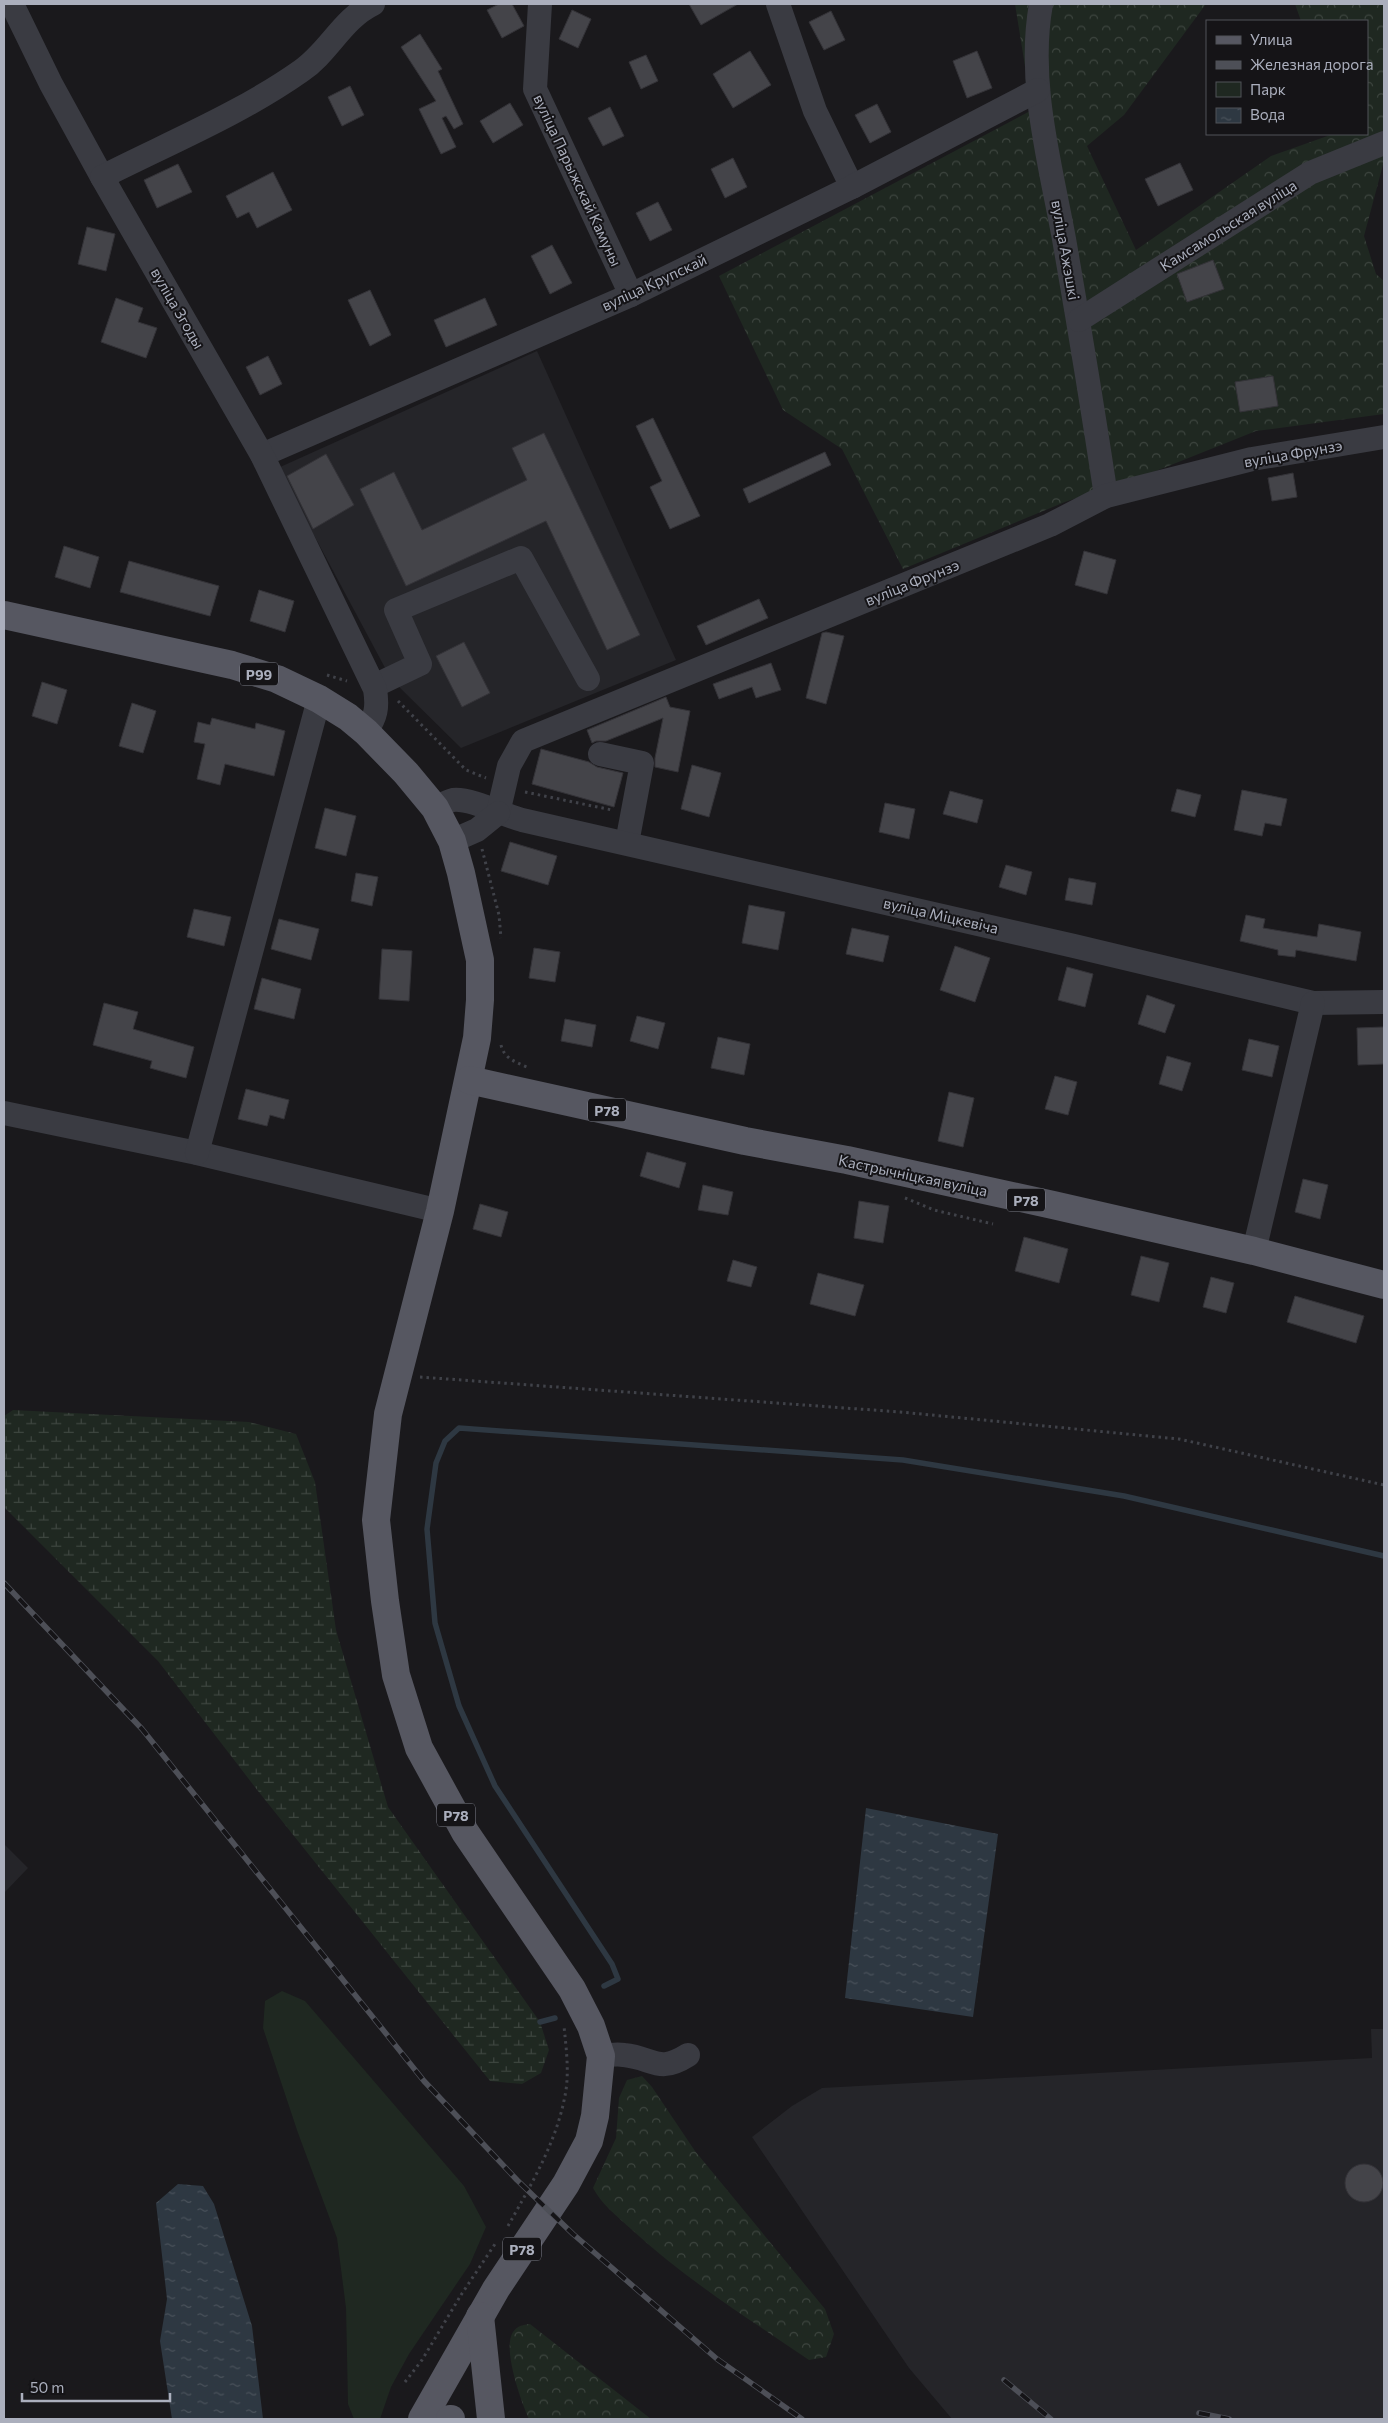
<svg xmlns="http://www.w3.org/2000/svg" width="1388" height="2423" font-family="Commissioner,sans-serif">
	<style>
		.built { fill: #252529 }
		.green { fill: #1f2821 }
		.forest { fill: url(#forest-crowns) }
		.wetland { fill: url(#wetland-marsh) }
		.water { fill: url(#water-ripples) }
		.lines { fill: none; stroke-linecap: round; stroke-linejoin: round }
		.stream { stroke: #2e3842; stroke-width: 5.5 }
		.building { fill: #444449; stroke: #343338 }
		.path { stroke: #404249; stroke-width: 3; stroke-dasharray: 2.5 4; stroke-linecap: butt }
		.minor { stroke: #3a3b42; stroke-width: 24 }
		.major { stroke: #565761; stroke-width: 28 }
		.rail-casing { stroke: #4d4f57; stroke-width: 5.5 }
		.rail { stroke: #151417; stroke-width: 4; stroke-dasharray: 11; stroke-linecap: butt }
		.labels { text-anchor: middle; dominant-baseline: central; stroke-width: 4; stroke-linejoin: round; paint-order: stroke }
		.shield { fill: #151417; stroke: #7e808b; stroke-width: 1 }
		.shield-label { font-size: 14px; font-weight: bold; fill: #abafbd }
		.street-label { font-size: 15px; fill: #abafbd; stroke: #151417 }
	</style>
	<defs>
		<pattern id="forest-crowns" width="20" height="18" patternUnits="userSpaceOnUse" patternTransform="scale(1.25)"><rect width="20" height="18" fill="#1f2821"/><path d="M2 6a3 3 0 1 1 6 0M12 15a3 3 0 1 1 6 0" fill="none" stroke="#3d453f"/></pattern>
		<pattern id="wetland-marsh" width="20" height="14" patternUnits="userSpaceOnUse" patternTransform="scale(1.25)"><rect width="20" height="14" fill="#1f2821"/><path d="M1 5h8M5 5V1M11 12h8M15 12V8" fill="none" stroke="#3d453f"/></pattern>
		<pattern id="water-ripples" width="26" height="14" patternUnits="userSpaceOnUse" patternTransform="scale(1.25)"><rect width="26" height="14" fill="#2e3842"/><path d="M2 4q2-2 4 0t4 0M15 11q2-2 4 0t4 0" fill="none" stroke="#4a525b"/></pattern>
	</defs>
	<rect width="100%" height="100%" fill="#1a191c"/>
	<g class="built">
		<polygon points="537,351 676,660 461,748 391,679 278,468"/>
		<polygon points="4,1844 28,1868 4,1893"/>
		<polygon points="1371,2029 1384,2029 1384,2419 952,2419 909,2368 752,2137 792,2106 822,2088 1372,2058"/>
	</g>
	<polygon class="green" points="282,1991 305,2001 464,2186 486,2227 470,2264 409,2354 391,2387 380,2419 354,2419 348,2404 346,2308 337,2238 298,2133 263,2028 265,2001"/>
	<g class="forest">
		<polygon points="1015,4 1206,4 1124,115 1087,146 1136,250 1271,156 1333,134 1367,134 1367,21 1301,21 1295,4 1384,4 1384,161 1364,236 1376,274 1384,281 1384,414 1256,431 1156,471 1065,502 903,569 842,449 783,410 719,276 1032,110"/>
		<path d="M642,2076L652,2087L695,2151L825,2309L834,2334L826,2357L809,2360C749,2319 685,2279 631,2229C617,2216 602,2205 593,2188L616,2138L619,2098L627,2080Z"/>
		<path d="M530,2324L651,2419H529C521,2402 502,2348 513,2332C518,2325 523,2325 530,2324Z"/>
	</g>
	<polygon class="wetland" points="13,1410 249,1422 296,1434 315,1482 336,1630 388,1807 540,2022 549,2050 541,2073 522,2084 490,2081 258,1791 158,1661 4,1507 4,1416"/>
	<g class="water">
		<polygon points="866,1808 998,1834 973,2017 845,1998"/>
		<polygon points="178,2184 203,2186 214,2204 252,2326 263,2419 172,2419 160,2341 167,2299 156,2203"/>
	</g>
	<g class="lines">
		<g class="stream">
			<polyline points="604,1986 618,1979 612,1964 495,1786 459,1706 435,1623 427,1529 436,1463 445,1441 459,1428 903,1460 1124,1496 1384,1556"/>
			<polyline points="540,2022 555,2018"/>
		</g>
	</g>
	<g class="building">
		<polygon points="499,4 512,4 524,26 502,38 487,10"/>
		<polygon points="689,4 738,4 701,25"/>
		<polygon points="572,10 591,19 578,48 559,39"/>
		<polygon points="831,11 845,40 824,50 809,22"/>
		<polygon points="420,34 442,69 438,71 463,124 454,129 446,116 442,118 456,147 441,154 419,109 436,101 401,47"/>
		<polygon points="750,51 771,85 733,108 713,74"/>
		<polygon points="977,51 992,88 967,98 953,61"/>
		<polygon points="646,55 658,81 641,89 629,62"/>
		<polygon points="350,86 364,115 342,126 328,97"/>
		<polygon points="510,103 523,125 493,143 480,121"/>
		<polygon points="877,104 891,132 870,143 855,115"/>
		<polygon points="610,107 624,136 603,146 588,118"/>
		<polygon points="733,158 747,187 725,198 711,169"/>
		<polygon points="1180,163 1193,190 1158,206 1145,179"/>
		<polygon points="178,164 192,192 157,208 144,180"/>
		<polygon points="273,172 292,210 257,228 249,212 237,218 226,196"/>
		<polygon points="658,202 672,230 650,241 636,213"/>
		<polygon points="87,227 115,234 106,271 78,264"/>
		<polygon points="552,245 572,283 550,294 531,256"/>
		<polygon points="1213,260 1224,289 1187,302 1177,274"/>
		<polygon points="370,290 391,335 370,346 348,300"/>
		<polygon points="116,298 143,308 138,322 157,328 146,358 101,342"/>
		<polygon points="485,298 497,325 446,347 434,320"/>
		<polygon points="268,356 282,384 260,395 246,367"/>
		<polygon points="1273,376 1278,406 1240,412 1235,382"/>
		<polygon points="653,418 700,516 670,529 650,487 662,481 636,426"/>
		<polygon points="544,433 640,635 607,650 546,521 406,586 360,489 394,472 422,530 527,480 512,448"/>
		<polygon points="825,452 831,465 749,503 743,489"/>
		<polygon points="326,454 354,505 313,529 287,476"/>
		<polygon points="1293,473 1297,497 1272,501 1268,478"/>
		<polygon points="64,546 99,557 90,588 55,577"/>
		<polygon points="1084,551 1116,560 1107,594 1075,585"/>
		<polygon points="129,561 219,586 210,616 120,592"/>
		<polygon points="259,590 294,601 285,632 250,621"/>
		<polygon points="759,599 768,618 706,645 697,626"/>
		<polygon points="826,632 844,636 826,704 806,698 822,633"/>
		<polygon points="464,642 490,693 462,707 436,656"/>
		<polygon points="771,663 781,690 756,698 752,687 719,699 713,684"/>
		<polygon points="42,682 67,690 57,724 32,716"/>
		<polygon points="666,697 670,707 690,711 678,772 655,767 655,758 663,718 606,741 596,741 592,743 587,730"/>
		<polygon points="132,703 156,711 143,753 119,746"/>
		<polygon points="212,718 255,729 256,723 285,731 274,776 225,764 220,785 197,779 205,744 194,742 198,722 210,725"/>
		<polygon points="541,749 589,762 597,767 623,773 614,807 532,784"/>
		<polygon points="692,765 721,773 709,817 681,809"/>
		<polygon points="1177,789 1201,795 1195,817 1171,811"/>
		<polygon points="1242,790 1287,799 1281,826 1265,823 1262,836 1234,830"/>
		<polygon points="950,791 983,800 977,823 943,814"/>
		<polygon points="885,803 915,809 909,839 879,832"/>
		<polygon points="325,808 356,816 346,856 315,848"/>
		<polygon points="510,842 557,856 548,885 501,871"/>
		<polygon points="1006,865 1032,872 1026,895 999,887"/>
		<polygon points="356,873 378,877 372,906 351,901"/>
		<polygon points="1069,878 1096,883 1092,905 1065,900"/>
		<polygon points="749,905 785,912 778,950 742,943"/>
		<polygon points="194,909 231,917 224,946 187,937"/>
		<polygon points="1246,915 1265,919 1263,928 1317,937 1319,924 1361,932 1356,961 1296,950 1295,957 1278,955 1278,950 1240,941"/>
		<polygon points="279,919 319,929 311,960 271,949"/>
		<polygon points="852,928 889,936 883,962 846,954"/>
		<polygon points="955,946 990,958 975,1002 940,990"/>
		<polygon points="534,948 560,952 555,982 529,978"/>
		<polygon points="382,949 412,951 409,1001 379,999"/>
		<polygon points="1067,967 1093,974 1085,1007 1058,1000"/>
		<polygon points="262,978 301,989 294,1019 254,1009"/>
		<polygon points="1147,995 1175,1005 1165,1033 1138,1024"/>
		<polygon points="104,1003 138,1012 133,1029 194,1047 186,1078 150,1068 152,1061 93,1045"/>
		<polygon points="637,1016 665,1023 658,1049 630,1041"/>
		<polygon points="565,1019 596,1025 592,1047 561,1041"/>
		<polygon points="1384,1027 1384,1064 1358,1065 1357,1028"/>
		<polygon points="718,1037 750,1044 744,1075 711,1068"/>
		<polygon points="1249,1039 1279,1046 1272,1077 1242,1070"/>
		<polygon points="1167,1056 1191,1063 1182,1091 1159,1084"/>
		<polygon points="1055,1076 1077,1082 1068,1115 1045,1109"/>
		<polygon points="246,1089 289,1100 284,1119 270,1115 267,1126 238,1119"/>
		<polygon points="949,1092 974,1098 963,1147 938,1141"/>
		<polygon points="647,1152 686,1163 679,1188 640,1176"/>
		<polygon points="1303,1179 1328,1185 1320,1219 1295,1212"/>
		<polygon points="703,1185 733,1192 728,1215 698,1210"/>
		<polygon points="859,1201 889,1206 883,1243 854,1238"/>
		<polygon points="480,1204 508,1212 501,1237 473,1229"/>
		<polygon points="1024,1237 1068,1249 1059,1283 1015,1271"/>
		<polygon points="1141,1256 1169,1263 1159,1302 1131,1295"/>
		<polygon points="733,1260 757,1267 751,1287 727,1281"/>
		<polygon points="818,1273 864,1285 855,1316 810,1304"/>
		<polygon points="1211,1277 1234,1283 1226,1313 1203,1307"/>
		<polygon points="1295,1296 1364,1316 1356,1343 1287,1322"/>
		<circle cx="1364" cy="2183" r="19"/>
	</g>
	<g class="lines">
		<g class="path">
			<polyline points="327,675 347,681"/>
			<polyline points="398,701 466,770 486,778"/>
			<polyline points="525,792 612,810"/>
			<polyline points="482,849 499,915 501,938"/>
			<path d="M501,1045C504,1058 515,1062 527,1067"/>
			<polyline points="905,1198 934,1210 993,1224"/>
			<polyline points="420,1377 900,1412 1179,1439 1384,1485"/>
			<path d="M508,2226C532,2183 558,2140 566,2090C569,2069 566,2047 564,2026"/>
			<polyline points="461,2295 497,2241"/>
			<polyline points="405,2382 422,2360 461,2295"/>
		</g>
		<g class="minor">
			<polyline points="12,4 51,84 102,177"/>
			<polyline points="540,4 535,89 631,295"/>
			<polyline points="778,4 815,111 852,187"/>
			<path d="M1041,4C1027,82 1050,162 1064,239C1079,325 1093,410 1106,496"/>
			<polyline points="1079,320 1310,173 1384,143"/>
			<polyline points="262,455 631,295 852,187 1038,90"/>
			<polyline points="374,686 420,664 396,610 521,558 588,679"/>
			<path d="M366,732C376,716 378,708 375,689L262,455L102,177C169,143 240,114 301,71C329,52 342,19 373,4"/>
			<polyline points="600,754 642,763 627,843"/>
			<path d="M435,808C441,805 448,801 453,800C472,798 503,815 522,820L1074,946L1313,1003L1384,1002"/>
			<polyline points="498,813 509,766 523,741 1050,525 1106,496 1252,459 1384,437"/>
			<polyline points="452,841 477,830 498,813"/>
			<polyline points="4,1113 197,1153 440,1211"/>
			<polyline points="197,1153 319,699"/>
			<polyline points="1254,1251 1313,1003"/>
			<path d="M601,2056C608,2055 617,2054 624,2055C654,2058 658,2074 688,2055"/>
		</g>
		<g class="major">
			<polyline points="4,615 232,665 277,679 319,699 348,717 366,732 406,773 435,808 452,841 461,873 480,960 480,1000 477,1038 440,1211 388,1414 376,1520 385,1601 396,1675 419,1748 465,1832 572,1989 591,2026 601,2056 595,2116 589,2141 566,2184 496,2289 422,2419"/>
			<polyline points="469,1080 745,1141 847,1160 1053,1205 1254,1251 1384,1285"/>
			<polyline points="480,2316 491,2419"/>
			<polyline points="450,2419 451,2419"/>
		</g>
		<g class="rail-casing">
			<g id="rail">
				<polyline points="4,1583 142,1729 424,2081 517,2180 573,2234 717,2359 802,2419"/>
				<polyline points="1004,2380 1051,2419"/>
				<polyline points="1199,2413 1229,2419"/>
			</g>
		</g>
		<use href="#rail" class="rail"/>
	</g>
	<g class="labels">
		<g class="shield">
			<rect x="240" y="662.5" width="38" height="23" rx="4"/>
			<rect x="588" y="1098.5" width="38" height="23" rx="4"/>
			<rect x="1007" y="1188.5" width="38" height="23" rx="4"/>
			<rect x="437" y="1803.5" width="38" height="23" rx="4"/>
			<rect x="503" y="2237.5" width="38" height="23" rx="4"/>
		</g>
		<g class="shield-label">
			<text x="259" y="674">Р99</text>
			<text x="607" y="1110">Р78</text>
			<text x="1026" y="1200">Р78</text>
			<text x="456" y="1815">Р78</text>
			<text x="522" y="2249">Р78</text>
		</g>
		<g class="street-label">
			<text transform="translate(578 180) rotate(65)">вуліца Парыжскай Камуны</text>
			<text transform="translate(1228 225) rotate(-32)">Камсамольская вуліца</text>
			<text transform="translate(1066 250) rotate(80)">вуліца Ажэшкі</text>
			<text transform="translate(654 282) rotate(-25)">вуліца Крупскай</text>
			<text transform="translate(178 308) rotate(60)">вуліца Згоды</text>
			<text transform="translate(1293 453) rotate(-10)">вуліца Фрунзэ</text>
			<text transform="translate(912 582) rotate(-22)">вуліца Фрунзэ</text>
			<text transform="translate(941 915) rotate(13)">вуліца Міцкевіча</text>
			<text transform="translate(913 1175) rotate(12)">Кастрычніцкая вуліца</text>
		</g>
	</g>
	<rect width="1388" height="2423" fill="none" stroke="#abafbd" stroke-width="10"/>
	<rect x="1206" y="20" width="162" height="115" fill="#151417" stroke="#515259"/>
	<rect x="1216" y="36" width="25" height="8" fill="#565761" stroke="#515259"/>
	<text x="1250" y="45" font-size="15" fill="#abafbd">Улица</text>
	<rect x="1216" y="61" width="25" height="8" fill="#4d4f57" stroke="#515259"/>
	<text x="1250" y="70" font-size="15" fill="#abafbd">Железная дорога</text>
	<rect x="1216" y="82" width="25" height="15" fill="#1f2821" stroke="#515259"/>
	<text x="1250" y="95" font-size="15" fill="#abafbd">Парк</text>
	<rect x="1216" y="108" width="25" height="15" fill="url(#water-ripples)" stroke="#515259"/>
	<text x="1250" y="120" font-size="15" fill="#abafbd">Вода</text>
	<path d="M22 2393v8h148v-8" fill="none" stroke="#abafbd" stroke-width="2.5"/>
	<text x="30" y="2393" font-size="15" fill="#abafbd" stroke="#151417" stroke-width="4" paint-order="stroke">50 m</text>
</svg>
